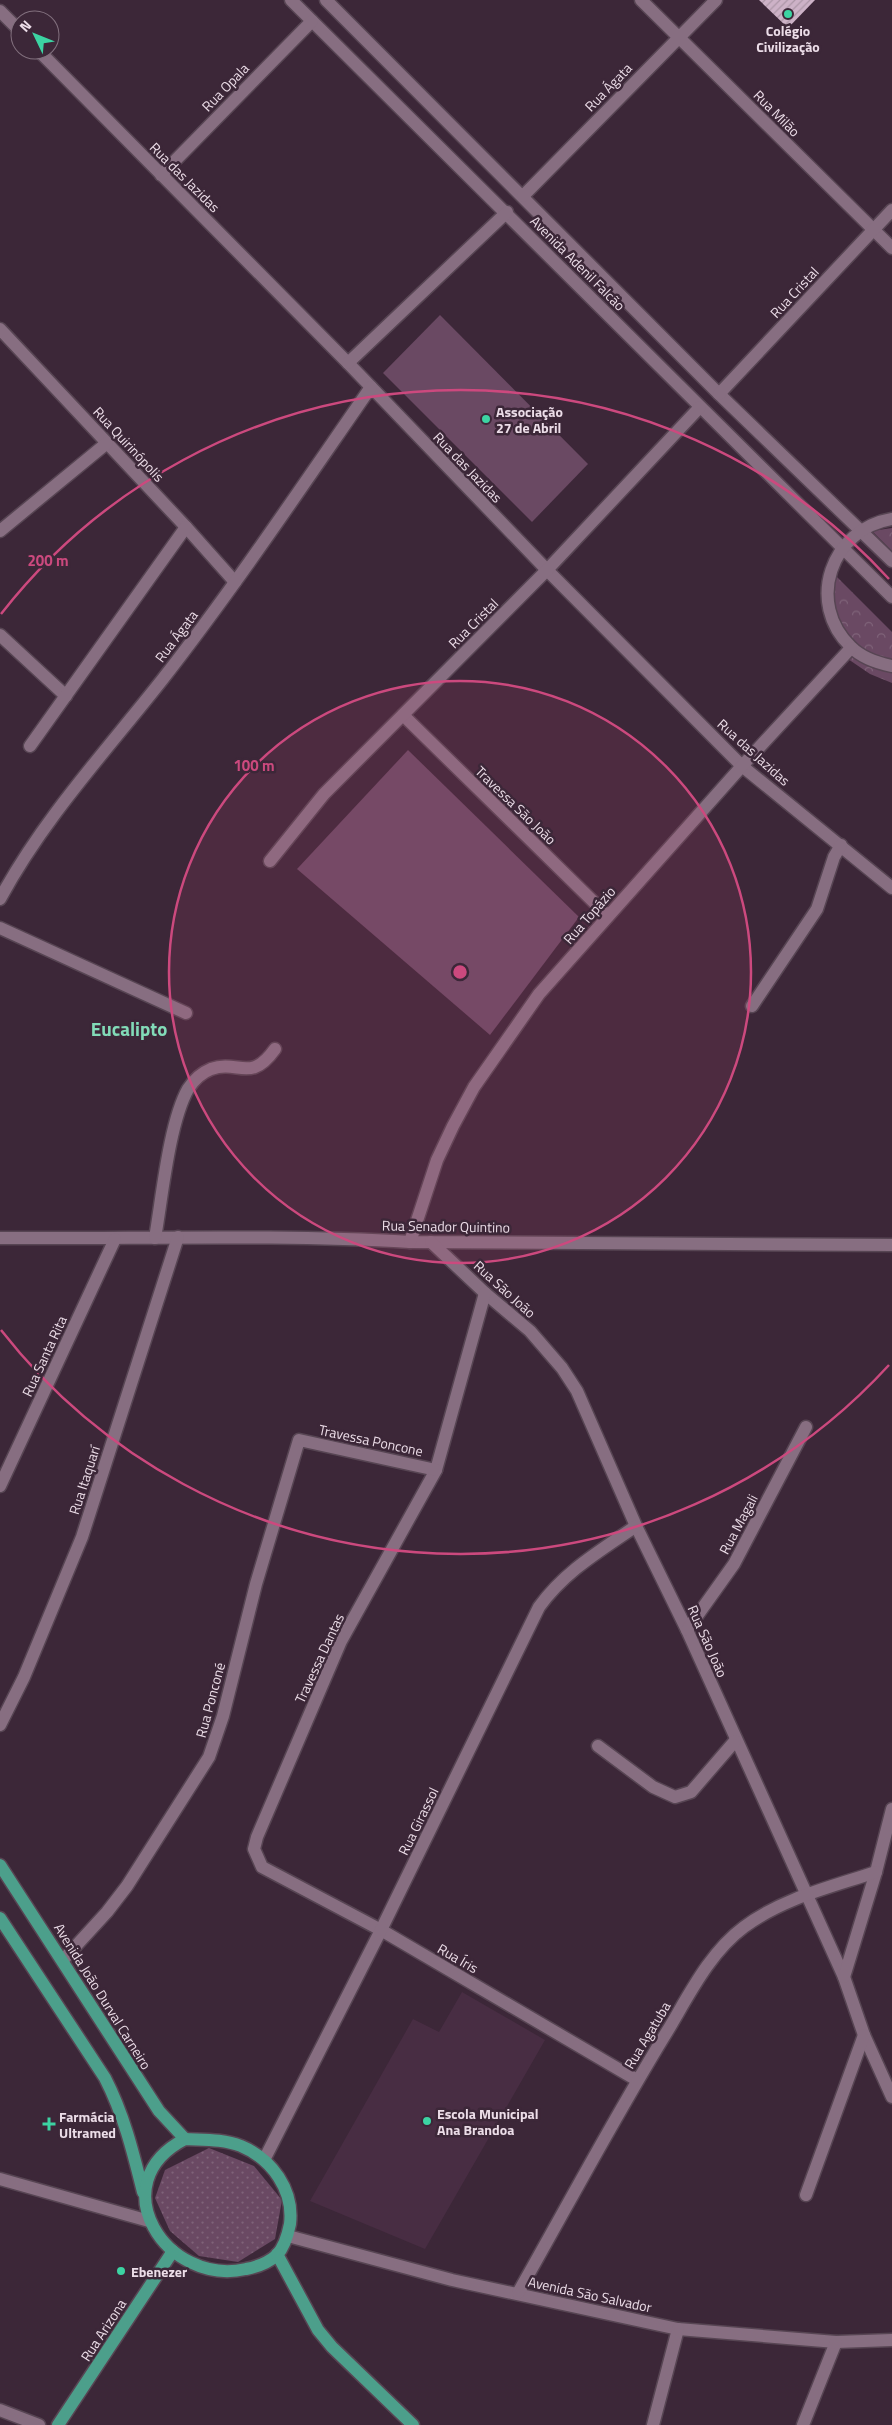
<svg xmlns="http://www.w3.org/2000/svg" width="892" height="2425" font-family="'Titillium Web',sans-serif">
	<style>
		.built { fill: #482d43 }
		.grass { fill: url(#grass-dots) }
		.park { fill: url(#park-crowns) }
		.pitch { fill: #6a4963 }
		.building { fill: url(#building-hatch) }
		.lines { fill: none; stroke-linecap: round; stroke-linejoin: round }
		.minor-casing { stroke: #574553; stroke-width: 15 }
		.major-casing { stroke: #574553; stroke-width: 15 }
		.minor { stroke: #876e81; stroke-width: 12 }
		.major { stroke: #4c9f8b; stroke-width: 12 }
		.ring { fill: none; stroke: #cc497e; stroke-width: 2.5 }
		.poi-dot { fill: #3cd4a3; stroke: #3c2738; stroke-width: 2 }
		.labels { text-anchor: middle; dominant-baseline: central; stroke-width: 5; stroke-linejoin: round; paint-order: stroke }
		.poi-label { font-size: 14px; font-weight: bold; fill: #ecdde8; stroke: #3c2738; text-anchor: start }
		.street-label { font-size: 14px; fill: #ecdde8; stroke: #3c2738 }
		.district-label { font-size: 19px; font-weight: bold; fill: #82dbb8; stroke: #3c2738 }
		.centre { fill: #cc497e; stroke: #3c2738; stroke-width: 2.5 }
		.ring-label { font-size: 15px; text-anchor: middle; font-weight: bold; fill: #cc497e; stroke: #3c2738; stroke-width: 5; stroke-linejoin: round; paint-order: stroke }
	</style>
	<defs>
		<pattern id="grass-dots" width="8" height="8" patternUnits="userSpaceOnUse" patternTransform="scale(1.25)"><rect width="8" height="8" fill="#6a4963"/><path d="M2 2h.1M6 6h.1" fill="none" stroke="#7f6379" stroke-width="1.8" stroke-linecap="round"/></pattern>
		<pattern id="park-crowns" width="20" height="18" patternUnits="userSpaceOnUse" patternTransform="scale(1.25)"><rect width="20" height="18" fill="#6a4963"/><path d="M2 6a3 3 0 1 1 6 0M12 15a3 3 0 1 1 6 0" fill="none" stroke="#7f6379"/></pattern>
		<pattern id="building-hatch" width="6" height="6" patternUnits="userSpaceOnUse" patternTransform="scale(1.25)"><rect width="6" height="6" fill="#cdb2c7"/><path d="M-1 1l2-2M0 6l6-6M5 7l2-2" fill="none" stroke="#ac96a7"/></pattern>
	</defs>
	<rect width="100%" height="100%" fill="#3c2738"/>
	<polygon class="built" points="462,1992 545,2040 425,2249 310,2201 413,2019 439,2032"/>
	<polygon class="grass" points="209,2148 254,2166 282,2200 275,2239 238,2262 199,2256 170,2231 155,2198 165,2170"/>
	<g class="park">
		<polygon points="892,528 892,551 872,531"/>
		<polygon points="835,575 892,632 892,683 870,674 848,659 833,602"/>
	</g>
	<g class="pitch">
		<polygon points="440,315 588,464 532,522 383,373"/>
		<polygon points="408,750 579,917 490,1035 297,869"/>
	</g>
	<polygon class="building" points="759,0 815,0 788,28"/>
	<g class="lines">
		<g class="minor-casing">
			<g id="minor">
				<polyline points="291,0 892,597"/>
				<polyline points="326,0 719,394 892,561"/>
				<polyline points="641,0 892,248"/>
				<polyline points="0,11 20,31"/>
				<polyline points="38,50 348,363 547,570 742,766 892,888"/>
				<polyline points="161,175 312,21"/>
				<polyline points="523,196 716,0"/>
				<polyline points="0,329 186,527 235,582"/>
				<polyline points="348,363 507,212"/>
				<polyline points="719,394 892,210"/>
				<path d="M892,519C831,529 805,603 851,647C862,658 877,663 892,666"/>
				<polyline points="0,531 107,443"/>
				<polyline points="0,635 66,696"/>
				<polyline points="403,715 608,916"/>
				<polyline points="30,746 186,527"/>
				<polyline points="270,861 324,794 547,570 700,407"/>
				<path d="M0,899C43,819 106,751 162,680C236,585 303,485 371,387"/>
				<polyline points="0,928 186,1013"/>
				<polyline points="752,1006 817,909 834,857 841,845"/>
				<path d="M0,1238C136,1239 273,1234 410,1242L892,1245"/>
				<path d="M155,1238C162,1198 169,1123 188,1089C193,1081 201,1073 211,1069C239,1059 250,1084 275,1049"/>
				<polyline points="410,1242 437,1160 453,1126 474,1087 539,994 742,766 851,648"/>
				<polyline points="431,1242 485,1293 530,1331 562,1368 577,1391 636,1526 687,1630 844,1977 864,2035 892,2097"/>
				<polyline points="485,1293 436,1470 341,1641 257,1837 254,1849 262,1867 381,1930 637,2080"/>
				<polyline points="0,1486 115,1239"/>
				<polyline points="687,1630 734,1564 806,1427"/>
				<polyline points="0,1725 24,1677 82,1537 178,1237"/>
				<polyline points="598,1746 653,1787 675,1797 691,1792 735,1741"/>
				<polyline points="63,1960 107,1912 127,1886 209,1757 223,1716 256,1584 299,1440 436,1470"/>
				<polyline points="844,1977 876,1872 892,1809"/>
				<path d="M264,2160L381,1930L539,1607C565,1571 600,1551 636,1526"/>
				<polyline points="0,2179 149,2221"/>
				<polyline points="806,2195 864,2035"/>
				<polyline points="288,2236 452,2280 678,2329 836,2342 892,2340"/>
				<path d="M518,2293C568,2205 615,2116 668,2030C689,1995 710,1952 744,1927C783,1898 831,1887 876,1872"/>
				<polyline points="0,2410 39,2425"/>
				<polyline points="653,2425 678,2329"/>
				<polyline points="803,2425 836,2342"/>
			</g>
		</g>
		<g class="major-casing">
			<g id="major">
				<polyline points="0,1865 159,2111 185,2139"/>
				<path d="M0,1918L105,2078C124,2115 133,2152 143,2192"/>
				<path d="M185,2139C204,2140 223,2139 241,2146C272,2159 294,2190 290,2224C288,2234 285,2246 277,2255C269,2262 257,2267 246,2269C166,2287 100,2183 185,2139Z"/>
				<polyline points="277,2254 318,2330 332,2347 413,2425"/>
				<polyline points="58,2425 173,2251"/>
			</g>
		</g>
		<use href="#minor" class="minor"/>
		<use href="#major" class="major"/>
	</g>
	<circle cx="460" cy="972" r="291" fill="#cc497e" fill-opacity=".12"/>
	<g class="ring">
		<circle cx="460" cy="972" r="291"/>
		<path d="M889 1365A582 582 0 0 1 1 1330M1 614A582 582 0 0 1 889 579"/>
	</g>
	<g class="poi-dot">
		<circle cx="788" cy="14" r="5"/>
		<circle cx="486" cy="419" r="5"/>
		<circle cx="427" cy="2121" r="5"/>
		<path d="M46.5 2116.5h5v5h5v5h-5v5h-5v-5h-5v-5h5z"/>
		<circle cx="121" cy="2271" r="5"/>
	</g>
	<g class="labels">
		<g class="poi-label">
			<text x="788" y="30" text-anchor="middle">Colégio<tspan x="788" dy="16">Civilização</tspan></text>
			<text x="496" y="411">Associação<tspan x="496" dy="16">27 de Abril</tspan></text>
			<text x="437" y="2113">Escola Municipal<tspan x="437" dy="16">Ana Brandoa</tspan></text>
			<text x="59" y="2116">Farmácia<tspan x="59" dy="16">Ultramed</tspan></text>
			<text x="131" y="2271">Ebenezer</text>
		</g>
		<g class="street-label">
			<text transform="translate(225 87) rotate(-46)">Rua Opala</text>
			<text transform="translate(608 87) rotate(-46)">Rua Ágata</text>
			<text transform="translate(777 113) rotate(45)">Rua Milão</text>
			<text transform="translate(185 177) rotate(45)">Rua das Jazidas</text>
			<text transform="translate(578 263) rotate(45)">Avenida Adenil Falcão</text>
			<text transform="translate(794 292) rotate(-47)">Rua Cristal</text>
			<text transform="translate(129 444) rotate(47)">Rua Quirinópolis</text>
			<text transform="translate(468 467) rotate(46)">Rua das Jazidas</text>
			<text transform="translate(473 623) rotate(-45)">Rua Cristal</text>
			<text transform="translate(176 636) rotate(-53)">Rua Ágata</text>
			<text transform="translate(754 752) rotate(42)">Rua das Jazidas</text>
			<text transform="translate(516 805) rotate(44)">Travessa São João</text>
			<text transform="translate(589 915) rotate(-49)">Rua Topázio</text>
			<text transform="translate(446 1226) rotate(1)">Rua Senador Quintino</text>
			<text transform="translate(505 1289) rotate(42)">Rua São João</text>
			<text transform="translate(44 1356) rotate(-65)">Rua Santa Rita</text>
			<text transform="translate(371 1440) rotate(12)">Travessa Poncone</text>
			<text transform="translate(84 1480) rotate(-72)">Rua Itaquarí</text>
			<text transform="translate(738 1524) rotate(-62)">Rua Magali</text>
			<text transform="translate(708 1641) rotate(66)">Rua São João</text>
			<text transform="translate(319 1658) rotate(-65)">Travessa Dantas</text>
			<text transform="translate(210 1700) rotate(-75)">Rua Ponconé</text>
			<text transform="translate(418 1821) rotate(-64)">Rua Girassol</text>
			<text transform="translate(458 1958) rotate(30)">Rua Íris</text>
			<text transform="translate(103 1996) rotate(58)">Avenida João Durval Carneiro</text>
			<text transform="translate(647 2035) rotate(-59)">Rua Agatuba</text>
			<text transform="translate(590 2294) rotate(12)">Avenida São Salvador</text>
			<text transform="translate(103 2330) rotate(-57)">Rua Arizona</text>
		</g>
		<g class="district-label">
			<text x="129" y="1028">Eucalipto</text>
		</g>
	</g>
	<circle cx="460" cy="972" r="8" class="centre"/>
	<g class="ring-label">
		<text x="48" y="566">200 m</text>
		<text x="254" y="771">100 m</text>
	</g>
	<g transform="translate(35 35) rotate(313)"><circle r="24" fill="#3c2738" stroke="#82707e"/>
	<path d="M0-4L9 19L0 12L-9 19Z" fill="#3cd4a3"/>
	<text y="-8" font-size="14" font-weight="bold" text-anchor="middle" fill="#ecdde8">N</text>
	</g>
</svg>
